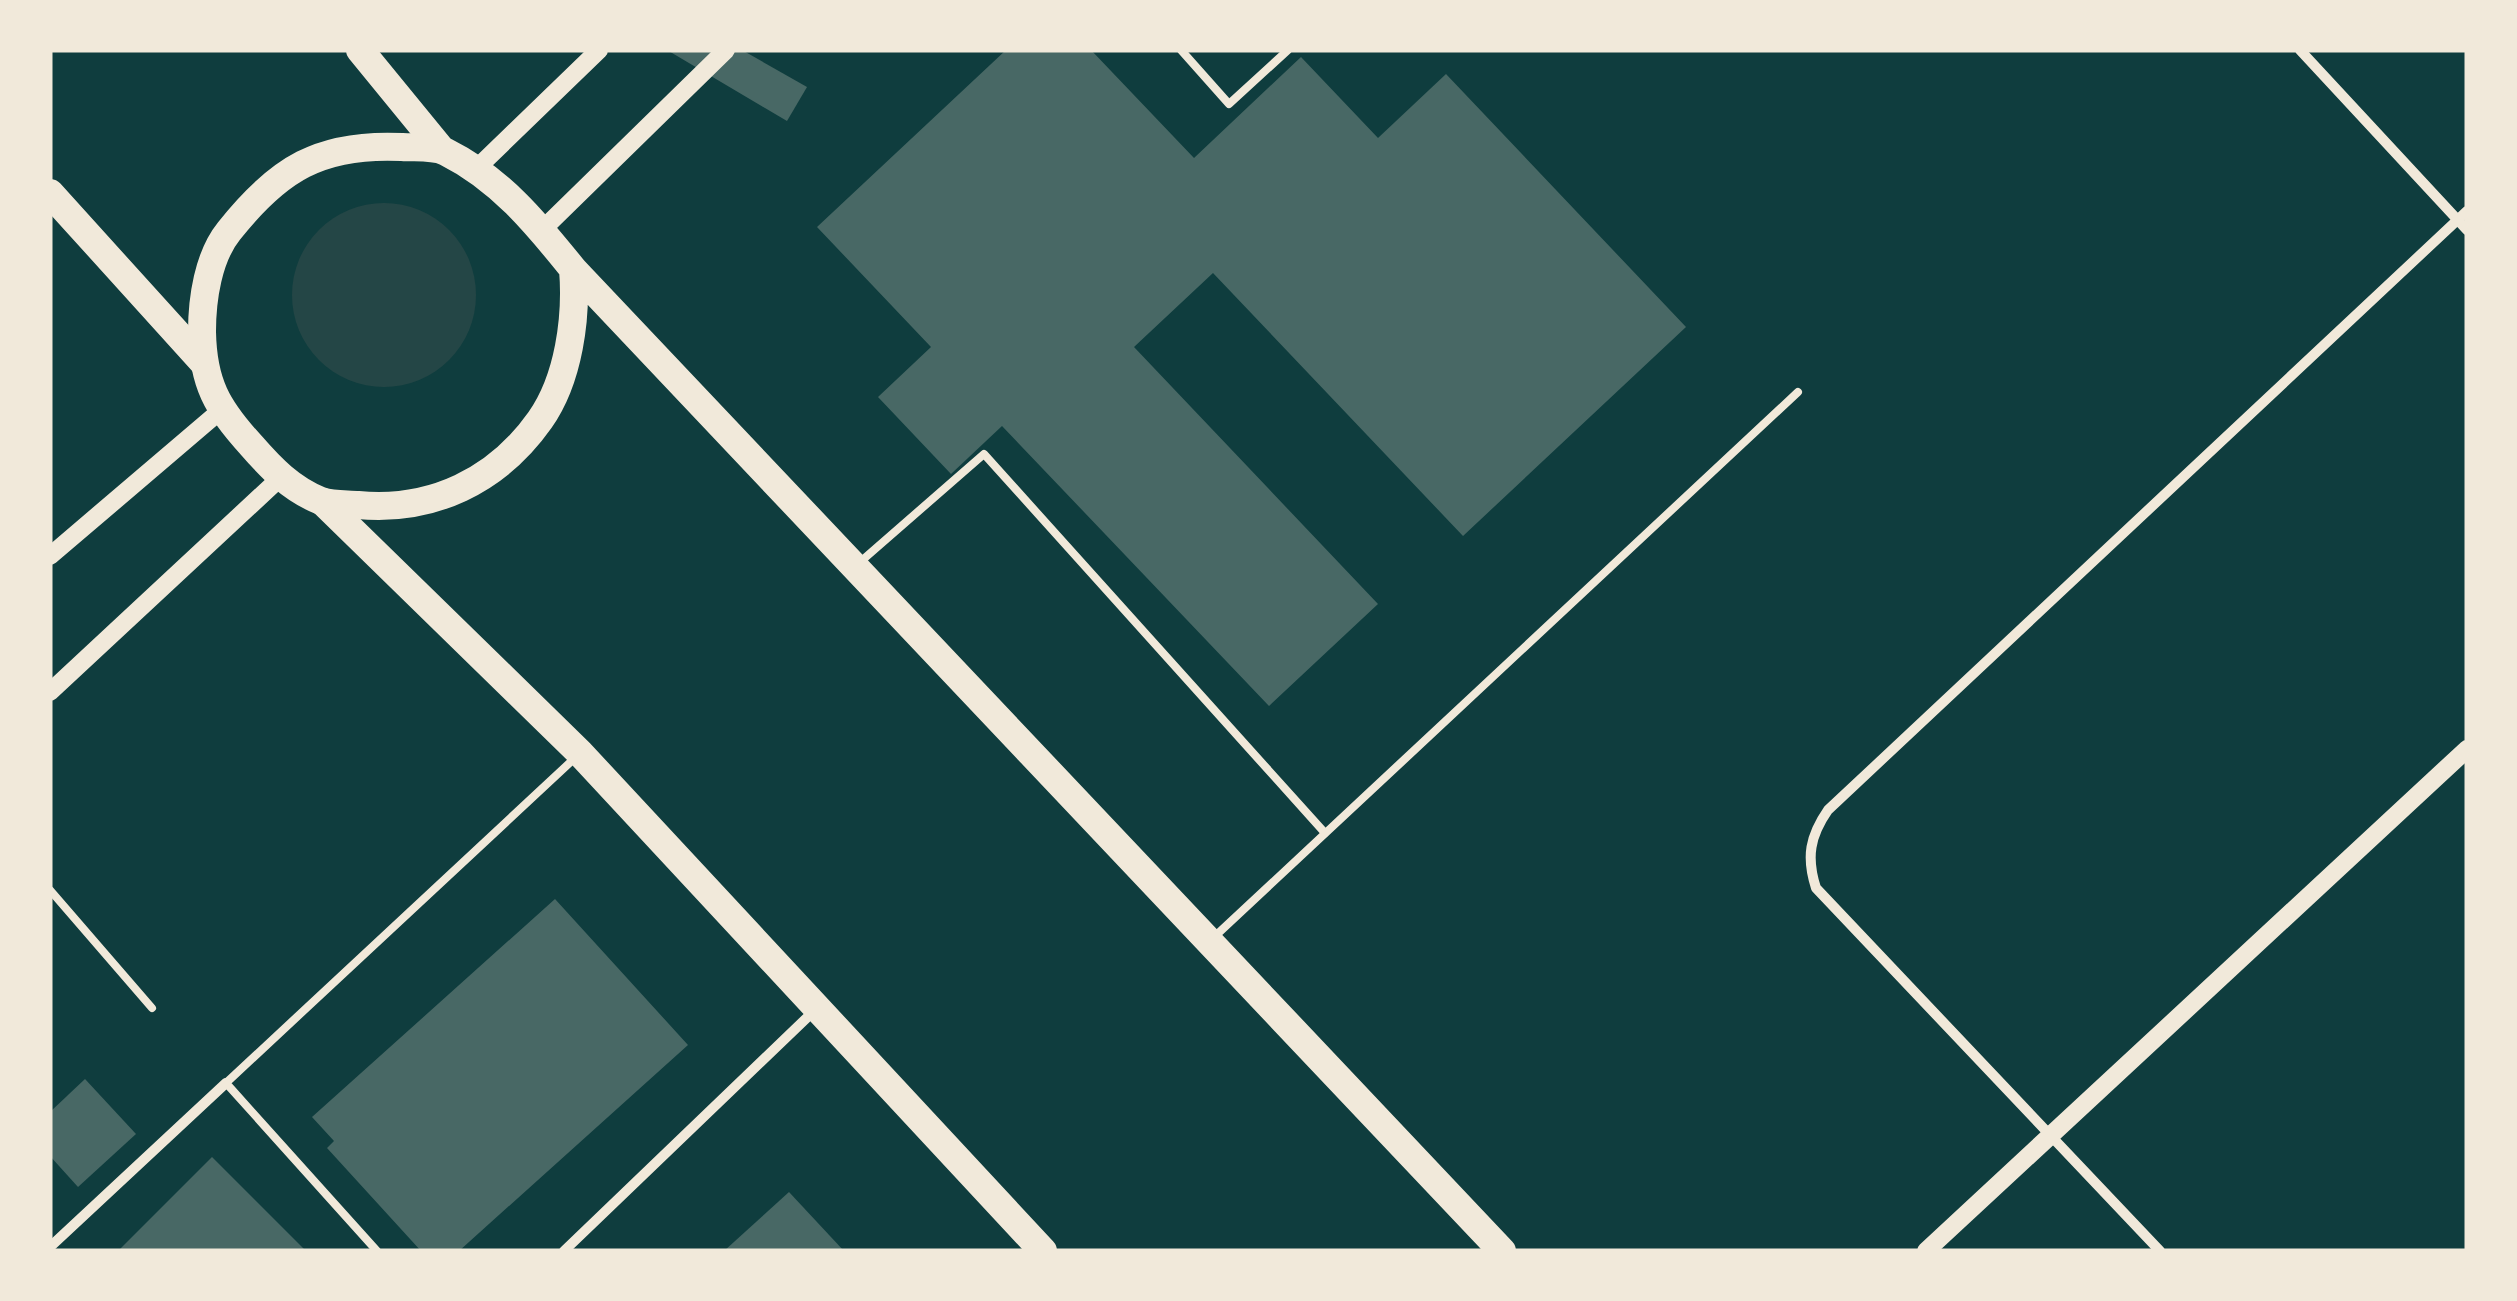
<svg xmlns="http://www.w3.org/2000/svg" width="2517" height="1301" font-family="'Exo 2',sans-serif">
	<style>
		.green { fill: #244646 }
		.building { fill: #486865 }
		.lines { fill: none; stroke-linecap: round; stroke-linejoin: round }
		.service { stroke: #f1e9da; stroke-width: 8 }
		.minor { stroke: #f1e9da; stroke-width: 10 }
		.tertiary { stroke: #f1e9da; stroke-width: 18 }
		.trunk { stroke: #f1e9da; stroke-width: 28 }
	</style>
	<rect width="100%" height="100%" fill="#0f3d3e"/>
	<circle class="green" cx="384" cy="295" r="92"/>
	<g class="building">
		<polygon points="667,50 742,50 807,87 787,121"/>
		<polygon points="1006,50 1091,50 1194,158 1301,57 1378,138 1446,74 1686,327 1463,536 1213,273 1134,347 1378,604 1269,706 1002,426 951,474 878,397 931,347 817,227"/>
		<polygon points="555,899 688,1045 459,1251 421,1251 327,1148 334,1141 312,1117"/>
		<polygon points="85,1079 136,1134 78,1187 50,1156 50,1112"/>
		<polygon points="212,1157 306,1251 118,1251"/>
		<polygon points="789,1192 844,1251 724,1251"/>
	</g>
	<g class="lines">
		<g class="service">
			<polyline points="1181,50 1229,104 1288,50"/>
			<polyline points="859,563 984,454 1325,833"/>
			<polyline points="50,890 152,1008"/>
			<polyline points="1212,939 1798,392"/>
			<polyline points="377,1251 226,1083 577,756"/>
		</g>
		<g class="minor">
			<polyline points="2300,50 2467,230"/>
			<polyline points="50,1247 226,1083"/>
			<polyline points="564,1251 816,1009"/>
			<path d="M2160,1251L1816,888C1806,857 1810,836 1828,810L2467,211"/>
		</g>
		<g class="tertiary">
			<polyline points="476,169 599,50"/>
			<polyline points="542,230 726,50"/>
			<polyline points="50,556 220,411"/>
			<polyline points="50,692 280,478"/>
			<polyline points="1926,1251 2467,749"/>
		</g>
		<g class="trunk">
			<polyline points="360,50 441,149"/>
			<polyline points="50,193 203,362"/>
			<path d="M573,269C577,317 569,379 540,420C497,481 432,512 358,505C347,504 332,505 321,501C291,489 271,468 251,445C217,408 203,383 202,332C202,299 208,257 229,231C278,169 320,143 402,147C416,148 434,146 446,152C500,179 536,223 573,269L1502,1251"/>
			<polyline points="323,502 580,753 1043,1251"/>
		</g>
	</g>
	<rect width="2517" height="1301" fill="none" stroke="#f1e9da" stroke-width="105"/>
</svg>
